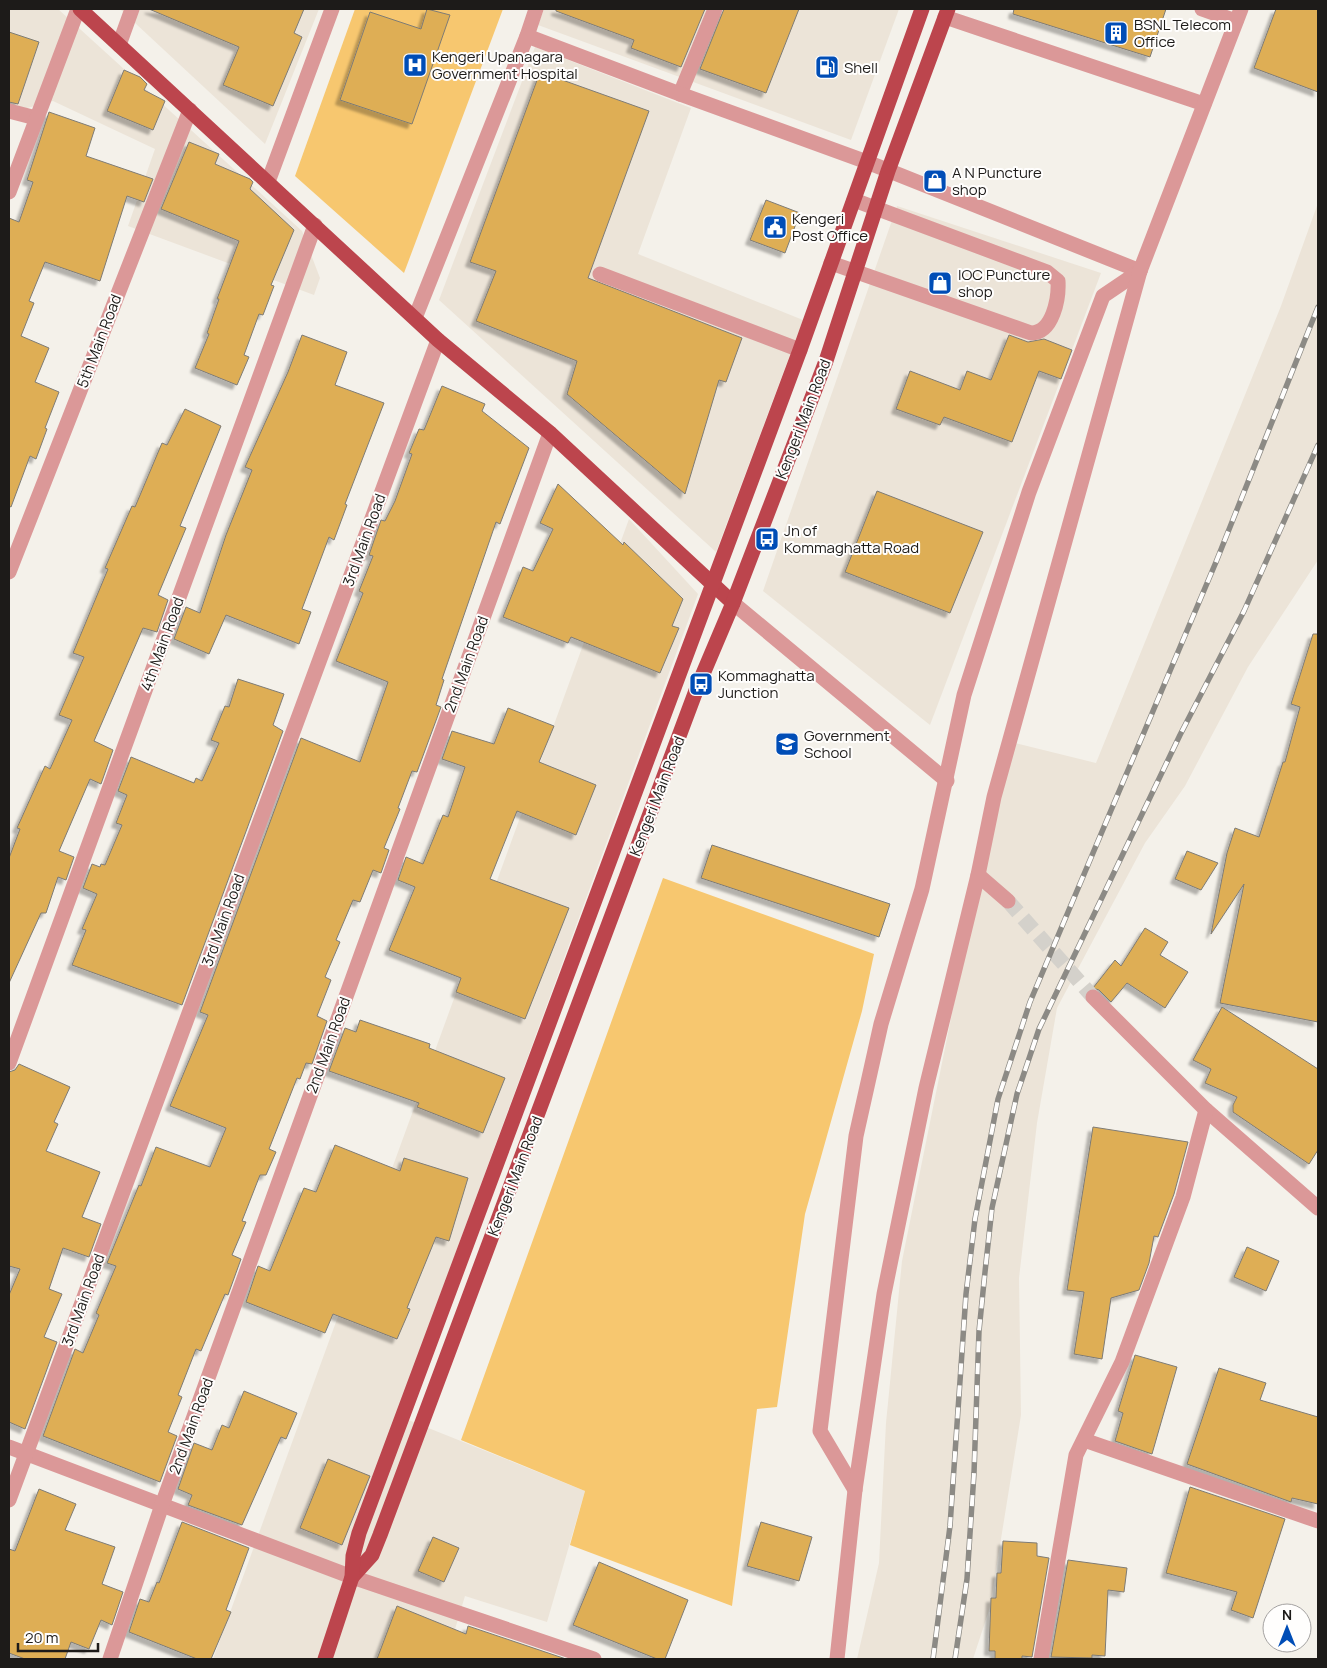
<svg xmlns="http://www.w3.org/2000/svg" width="1327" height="1668" font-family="Manrope,sans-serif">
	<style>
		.built { fill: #ece4d8 }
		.green { fill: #f7c76f }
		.building { fill: #deae55; stroke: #7e7b75; filter: url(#shadow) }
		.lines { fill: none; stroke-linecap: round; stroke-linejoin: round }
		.minor-tunnel { stroke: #d4d1cb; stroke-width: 15; stroke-dasharray: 15 8; stroke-linecap: butt }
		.minor { stroke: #db9898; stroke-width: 15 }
		.major { stroke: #bc454d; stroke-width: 15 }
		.rail-casing { stroke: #8c8a85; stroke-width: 5.5 }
		.rail { stroke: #fffefd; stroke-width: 4; stroke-dasharray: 11; stroke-linecap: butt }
		.labels { text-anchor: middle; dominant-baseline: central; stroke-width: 4; stroke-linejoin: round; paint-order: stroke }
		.poi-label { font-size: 15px; fill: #1d1b19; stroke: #fffefd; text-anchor: start }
		.street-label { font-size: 15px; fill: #1d1b19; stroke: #fffefd }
	</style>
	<defs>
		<filter id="shadow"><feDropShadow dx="-4.5" dy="4.5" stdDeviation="1" flood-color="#0004"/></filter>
	</defs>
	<rect width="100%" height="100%" fill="#f4f1ea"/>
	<g class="built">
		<polygon points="9,9 58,9 302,231 320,278 314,295 128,226 155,149 53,101 20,110 9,106"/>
		<polygon points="120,9 319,9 265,144"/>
		<polygon points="544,9 899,9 851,140 538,25"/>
		<polygon points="535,47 691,108 638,254 803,320 716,552 439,300"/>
		<polygon points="1318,203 1318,560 1248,667 1185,786 1145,843 1057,1008 1037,1123 1019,1278 1021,1415 990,1607 973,1659 857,1659 879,1563 886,1423 902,1261 1007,741 1096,763 1281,306"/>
		<polygon points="897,206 1101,273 930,725 763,591"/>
		<polygon points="629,519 698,594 396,1415 585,1491 547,1622 465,1596 446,1659 213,1659"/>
	</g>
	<g class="green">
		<polygon points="355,9 503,9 404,273 295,176"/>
		<polygon points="663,878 874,954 862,1011 805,1214 777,1407 757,1409 732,1606 570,1545 585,1491 461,1440"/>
	</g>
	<g class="building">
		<polygon points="149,9 304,9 294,33 302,37 273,106 223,85 239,47"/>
		<polygon points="427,9 450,15 412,124 340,100 370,12 421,29"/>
		<polygon points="556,9 705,9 681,67 631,48 634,40 556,11"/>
		<polygon points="724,9 799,9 766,93 700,69"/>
		<polygon points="1014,9 1166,9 1150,57 1013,14"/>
		<polygon points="1276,9 1318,9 1318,92 1254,68"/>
		<polygon points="9,32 39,42 18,104 9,102"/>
		<polygon points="124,70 140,77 147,84 144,90 165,101 153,130 107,111"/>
		<polygon points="540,72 649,111 588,278 742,338 726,382 719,380 685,494 567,394 577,361 476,321 496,271 470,262"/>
		<polygon points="49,112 95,128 86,156 153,179 144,202 127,196 100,281 45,262 29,301 34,303 21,336 49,348 35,382 59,392 45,428 47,429 36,459 30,456 11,507 9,506 9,218 19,222 33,182 27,180"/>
		<polygon points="189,142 219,154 215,164 250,179 253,182 250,189 294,230 271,285 274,286 263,315 259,314 244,355 249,357 237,385 195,368 209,334 207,333 219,299 217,299 239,241 161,209"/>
		<polygon points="766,200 800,213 785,253 750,240"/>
		<polygon points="302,335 347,352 335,385 384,403 345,504 347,505 334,540 329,537 302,609 311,612 299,644 226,615 209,654 174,639 186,607 200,613 226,535 252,470 245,467 288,372"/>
		<polygon points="1009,335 1028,342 1044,339 1072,350 1061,379 1039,371 1012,442 944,417 940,425 896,409 910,371 960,390 967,371 991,380"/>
		<polygon points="442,386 485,404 482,411 529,448 500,524 496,522 442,679 444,680 436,705 441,707 417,772 412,771 398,808 400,809 384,848 389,850 381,873 373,870 360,902 353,900 336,940 340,942 325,977 331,980 317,1016 327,1021 312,1064 306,1063 300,1079 297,1078 269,1149 276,1152 266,1175 260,1175 242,1221 246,1222 232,1255 241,1259 228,1295 225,1294 201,1351 196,1349 178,1395 182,1397 168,1432 177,1436 160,1482 43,1436 75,1349 83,1353 99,1315 96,1313 116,1266 107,1263 139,1185 141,1186 156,1147 210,1167 226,1128 170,1106 208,1015 200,1012 301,738 360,762 388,682 336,661 363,593 359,591 373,556 369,555 381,520 385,521 395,501 412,454 409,453 419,429 424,430"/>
		<polygon points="185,409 221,426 180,526 186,528 158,595 168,600 157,632 143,628 94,741 113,750 101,784 90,779 59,851 74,857 66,880 58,877 46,913 41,913 9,983 9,858 20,829 17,828 45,766 50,769 72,720 59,715 84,657 73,653 108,569 105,568 132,506 135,507 162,443 167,445"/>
		<polygon points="558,484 623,545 624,542 683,599 672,626 679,628 660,673 571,637 568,643 503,617 523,567 533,571 553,529 540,523"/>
		<polygon points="877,491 983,532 950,613 845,572"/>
		<polygon points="1313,634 1318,634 1318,1022 1220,1003 1244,884 1211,934 1227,853 1235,828 1259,837 1283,762 1285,762 1300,707 1291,704"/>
		<polygon points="238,679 284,694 273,725 283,731 182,1005 72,965 86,930 82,929 97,894 83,888 92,864 100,867 101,864 105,865 122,825 116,823 127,795 118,791 131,757 194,783 196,778 202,781 219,743 211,740 225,706 229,707"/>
		<polygon points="508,708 554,726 539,762 596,785 576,835 517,811 490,879 569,908 525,1019 456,992 461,978 389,950 415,887 398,880 406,857 423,864 443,815 448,817 465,767 442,759 452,731 494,744"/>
		<polygon points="712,845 890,904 879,937 701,878"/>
		<polygon points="1187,851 1218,863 1201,890 1175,879"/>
		<polygon points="1145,928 1168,942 1160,955 1188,972 1165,1008 1127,983 1111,1002 1099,990 1093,988 1115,960 1121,966"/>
		<polygon points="1222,1007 1318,1069 1318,1150 1309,1164 1233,1112 1233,1105 1237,1097 1205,1083 1211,1069 1193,1060"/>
		<polygon points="360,1020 430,1044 429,1048 505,1078 483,1133 417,1107 419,1103 329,1071 345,1028 356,1032"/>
		<polygon points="19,1064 70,1087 54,1122 58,1124 46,1151 100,1172 82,1217 101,1224 89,1257 63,1248 49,1289 62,1294 44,1337 57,1342 25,1429 9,1422 9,1295 20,1269 9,1266 9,1072 15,1070"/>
		<polygon points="1093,1127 1188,1142 1174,1194 1158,1237 1154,1236 1149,1263 1139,1290 1111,1298 1102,1359 1074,1354 1084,1292 1067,1290"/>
		<polygon points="335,1145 400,1171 404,1158 468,1178 449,1241 436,1237 407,1308 410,1309 397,1339 333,1314 325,1333 246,1302 258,1266 270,1271 304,1188 316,1192"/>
		<polygon points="1247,1247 1279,1261 1266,1291 1234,1277"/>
		<polygon points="1135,1355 1177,1367 1152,1454 1115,1441 1123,1413 1118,1411"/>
		<polygon points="1219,1368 1266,1383 1260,1400 1318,1417 1318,1504 1292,1498 1291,1502 1187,1464"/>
		<polygon points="244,1391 297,1413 286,1439 281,1437 242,1525 188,1505 192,1495 178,1489 194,1443 212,1450 222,1425 229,1428"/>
		<polygon points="328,1459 370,1476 342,1545 300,1528"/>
		<polygon points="1190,1487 1285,1519 1253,1618 1231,1610 1237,1592 1166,1573"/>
		<polygon points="39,1489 76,1504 65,1530 115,1547 102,1584 123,1592 112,1625 101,1620 89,1649 71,1642 65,1659 25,1659 9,1653 9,1549 15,1551"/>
		<polygon points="182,1522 249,1548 226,1610 231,1612 211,1659 197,1659 129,1632 140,1599 149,1602 157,1582 159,1583"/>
		<polygon points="761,1522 812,1537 799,1581 747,1566"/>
		<polygon points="433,1537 459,1548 444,1582 418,1571"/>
		<polygon points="1003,1541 1037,1543 1037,1556 1049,1558 1032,1657 1022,1656 1022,1659 995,1659 995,1651 989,1651 991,1598 996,1598 997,1573 1001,1573"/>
		<polygon points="1068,1560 1127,1568 1124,1592 1108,1590 1105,1656 1092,1655 1092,1658 1051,1657"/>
		<polygon points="599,1562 688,1600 665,1659 657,1659 573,1625"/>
		<polygon points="397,1606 466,1634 468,1626 566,1659 377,1659"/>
	</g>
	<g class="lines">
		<polyline class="minor-tunnel" points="1008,901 1093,997"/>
		<g class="minor">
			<polyline points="1202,9 1236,21"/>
			<polyline points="945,17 1204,104"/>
			<polyline points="527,36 536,9"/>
			<polyline points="119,45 132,9"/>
			<polyline points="680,94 715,9"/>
			<polyline points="9,111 36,118"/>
			<polyline points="268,182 332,9"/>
			<polyline points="9,192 78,9"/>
			<path d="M831,263L1031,333C1053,333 1059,298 1058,281L1047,272L854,200"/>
			<polyline points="600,274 800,350"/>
			<polyline points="415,318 527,36 680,94 867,162 1140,271"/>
			<polyline points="9,572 190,110"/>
			<polyline points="733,603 947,781"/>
			<polyline points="978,875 1008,901"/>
			<polyline points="1093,997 1206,1110 1318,1208"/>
			<polyline points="9,1063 315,225"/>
			<polyline points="1084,1440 1318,1521"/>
			<polyline points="9,1447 352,1577 594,1659"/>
			<polyline points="855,1490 820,1431 856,1136 881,1024 922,889 964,695 1029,492 1103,296 1140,271"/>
			<polyline points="9,1500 438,340"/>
			<polyline points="110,1659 162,1505 550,433"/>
			<polyline points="837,1659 855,1490 884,1294 926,1088 978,875 994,797 1140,271 1241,9"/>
			<polyline points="1041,1659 1076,1455 1122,1362 1183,1197 1206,1110"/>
		</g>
		<g class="major">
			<polyline points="80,9 438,340 550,433 733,603"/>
			<polyline points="352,1577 372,1555 380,1535 697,688 733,603 826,361 888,171 948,9"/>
			<polyline points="325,1659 352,1577 353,1556 359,1533 800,350 922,9"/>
		</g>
		<g class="rail-casing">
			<g id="rail">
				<polyline points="933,1659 950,1526 966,1294 975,1219 998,1099 1030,1002 1216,562 1318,307"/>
				<polyline points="955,1659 967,1579 974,1473 979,1331 985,1272 992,1208 1017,1094 1039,1029 1180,735 1244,611 1318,445"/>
			</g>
		</g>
		<use href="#rail" class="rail"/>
	</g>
	<defs>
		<g id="building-square" transform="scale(1.25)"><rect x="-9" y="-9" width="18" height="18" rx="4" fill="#004db6" stroke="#fffefd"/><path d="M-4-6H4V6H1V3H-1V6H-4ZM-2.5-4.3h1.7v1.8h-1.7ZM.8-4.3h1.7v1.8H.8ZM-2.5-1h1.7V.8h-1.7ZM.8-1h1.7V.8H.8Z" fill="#fff"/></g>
		<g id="hospital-square" transform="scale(1.25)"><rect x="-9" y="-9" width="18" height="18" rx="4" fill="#004db6" stroke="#fffefd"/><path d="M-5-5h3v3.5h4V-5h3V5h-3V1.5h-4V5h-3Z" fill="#fff"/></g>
		<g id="fuel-square" transform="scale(1.25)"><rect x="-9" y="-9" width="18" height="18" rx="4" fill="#004db6" stroke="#fffefd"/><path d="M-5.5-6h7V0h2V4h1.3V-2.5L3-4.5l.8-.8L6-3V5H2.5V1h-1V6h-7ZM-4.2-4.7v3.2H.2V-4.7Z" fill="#fff"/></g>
		<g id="shop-square" transform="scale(1.25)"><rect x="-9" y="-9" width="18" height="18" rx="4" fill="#004db6" stroke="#fffefd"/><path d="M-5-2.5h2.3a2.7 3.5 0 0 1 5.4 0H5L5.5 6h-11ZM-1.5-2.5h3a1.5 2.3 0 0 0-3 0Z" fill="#fff"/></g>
		<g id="civic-square" transform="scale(1.25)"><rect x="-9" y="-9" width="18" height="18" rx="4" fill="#004db6" stroke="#fffefd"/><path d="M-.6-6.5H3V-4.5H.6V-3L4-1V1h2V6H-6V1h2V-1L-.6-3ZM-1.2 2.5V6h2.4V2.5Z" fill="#fff"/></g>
		<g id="bus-square" transform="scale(1.25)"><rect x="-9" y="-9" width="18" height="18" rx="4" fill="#004db6" stroke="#fffefd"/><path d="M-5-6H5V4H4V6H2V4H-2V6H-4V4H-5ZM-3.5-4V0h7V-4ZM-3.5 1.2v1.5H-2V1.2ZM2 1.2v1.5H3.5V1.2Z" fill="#fff"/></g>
		<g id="school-square" transform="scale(1.25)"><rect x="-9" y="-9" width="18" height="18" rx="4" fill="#004db6" stroke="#fffefd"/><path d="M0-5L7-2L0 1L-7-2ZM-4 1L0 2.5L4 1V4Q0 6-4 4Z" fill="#fff"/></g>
	</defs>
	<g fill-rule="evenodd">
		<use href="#building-square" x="1116" y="33"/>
		<use href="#hospital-square" x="415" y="65"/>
		<use href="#fuel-square" x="827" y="67"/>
		<use href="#shop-square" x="935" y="181"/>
		<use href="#civic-square" x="775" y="227"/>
		<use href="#shop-square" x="940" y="283"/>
		<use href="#bus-square" x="767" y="539"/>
		<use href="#bus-square" x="701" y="684"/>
		<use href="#school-square" x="787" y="744"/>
	</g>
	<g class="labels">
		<g class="poi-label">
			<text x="1134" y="24">BSNL Telecom<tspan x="1134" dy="17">Office</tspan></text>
			<text x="432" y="56">Kengeri Upanagara<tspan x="432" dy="17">Government Hospital</tspan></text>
			<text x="844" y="67">Shell</text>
			<text x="952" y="172">A N Puncture<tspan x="952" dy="17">shop</tspan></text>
			<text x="792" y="218">Kengeri<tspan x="792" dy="17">Post Office</tspan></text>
			<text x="958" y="274">IOC Puncture<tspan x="958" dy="17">shop</tspan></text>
			<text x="784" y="530">Jn of<tspan x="784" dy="17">Kommaghatta Road</tspan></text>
			<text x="718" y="675">Kommaghatta<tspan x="718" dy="17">Junction</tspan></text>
			<text x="804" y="735">Government<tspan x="804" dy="17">School</tspan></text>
		</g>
		<g class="street-label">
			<text transform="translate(99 341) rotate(-69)">5th Main Road</text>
			<text transform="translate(803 419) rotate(-69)">Kengeri Main Road</text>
			<text transform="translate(364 540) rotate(-70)">3rd Main Road</text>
			<text transform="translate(162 644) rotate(-70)">4th Main Road</text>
			<text transform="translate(466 664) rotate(-70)">2nd Main Road</text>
			<text transform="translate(657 796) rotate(-69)">Kengeri Main Road</text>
			<text transform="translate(223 920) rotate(-70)">3rd Main Road</text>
			<text transform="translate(328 1045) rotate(-70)">2nd Main Road</text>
			<text transform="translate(515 1176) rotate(-69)">Kengeri Main Road</text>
			<text transform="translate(83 1300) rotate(-70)">3rd Main Road</text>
			<text transform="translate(191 1426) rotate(-70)">2nd Main Road</text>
		</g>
	</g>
	<rect width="1327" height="1668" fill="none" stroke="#1d1b19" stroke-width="20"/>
	<g transform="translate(1287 1628)"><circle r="24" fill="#fffefd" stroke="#a5a3a2"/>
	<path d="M0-4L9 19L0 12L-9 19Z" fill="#004db6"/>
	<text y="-8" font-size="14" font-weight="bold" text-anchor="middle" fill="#1d1b19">N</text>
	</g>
	<path d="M18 1643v8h80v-8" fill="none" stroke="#1d1b19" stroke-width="2.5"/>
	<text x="25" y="1643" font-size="15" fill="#1d1b19" stroke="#fffefd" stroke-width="4" paint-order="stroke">20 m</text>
</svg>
